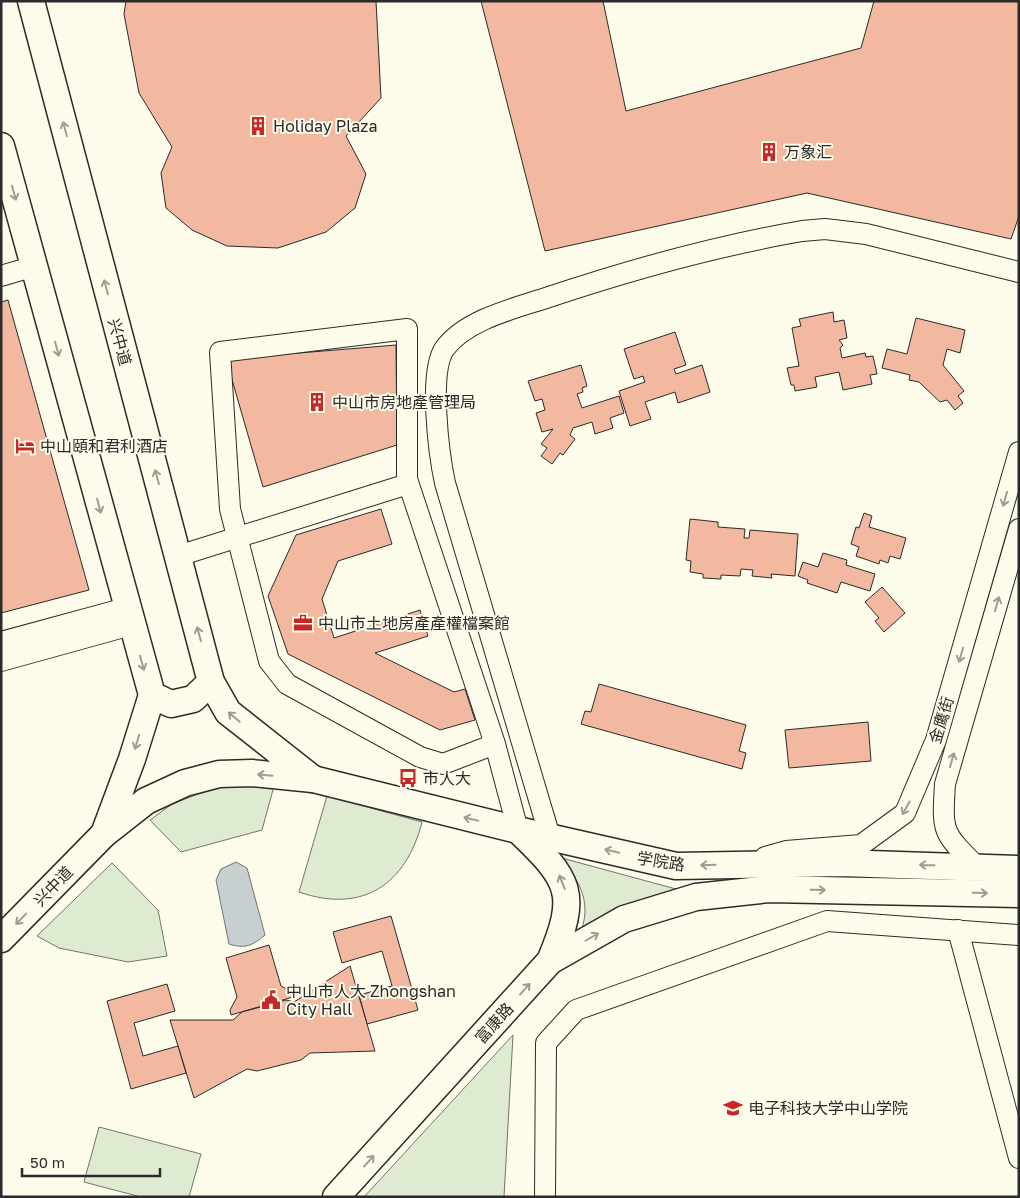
<svg xmlns="http://www.w3.org/2000/svg" width="1020" height="1198" font-family="'Golos Text','Noto Sans SC',sans-serif">
	<style>
		.green { fill: #deebd1; stroke: #74746e }
		.water { fill: #c7d0d0; stroke: #74746e }
		.building { fill: #f2b8a0; stroke: #2b2b2b }
		.lines { fill: none; stroke-linecap: round; stroke-linejoin: round }
		.minor-casing { stroke: #2b2b2b; stroke-width: 22 }
		.major-casing { stroke: #2b2b2b; stroke-width: 29 }
		.minor { stroke: #fdfbea; stroke-width: 20 }
		.major { stroke: #fdfbea; stroke-width: 26 }
		.oneway { stroke: #9e9d94 }
		.labels { text-anchor: middle; dominant-baseline: central; stroke-width: 4; stroke-linejoin: round; paint-order: stroke }
		.poi-label { font-size: 16px; fill: #2b2b2b; stroke: #fdfbea; text-anchor: start }
		.street-label { font-size: 16px; fill: #2b2b2b; stroke: #fdfbea }
	</style>
	<rect width="100%" height="100%" fill="#fdfbea"/>
	<g class="green">
		<polygon points="219,786 274,786 262,830 181,852 150,820 172,804"/>
		<path d="M327,796L422,822C406,885 362,914 299,892Z"/>
		<path d="M558,857L687,892L579,936C593,905 581,880 558,857Z"/>
		<polygon points="112,863 158,910 167,956 128,962 59,948 37,936"/>
		<polygon points="513,1035 504,1197 364,1197"/>
		<polygon points="99,1127 201,1154 189,1197 141,1197 84,1182"/>
	</g>
	<path class="water" d="M236,862L247,868L265,935C252,946 245,949 229,944L216,880L221,869Z"/>
	<g class="building">
		<polygon points="126,1 376,1 381,98 346,136 366,174 355,208 326,232 278,248 227,246 192,230 166,208 161,173 172,147 139,93 124,14"/>
		<polygon points="481,1 603,1 626,111 861,48 874,1 1019,1 1019,216 1011,239 807,193 545,251"/>
		<polygon points="8,300 89,590 1,613 1,302"/>
		<polygon points="833,312 834,322 844,320 847,338 839,340 843,345 840,348 842,358 865,353 866,357 873,356 877,374 870,375 872,384 843,390 839,372 815,377 817,387 795,391 794,385 791,385 787,368 799,366 792,328 801,326 799,319"/>
		<polygon points="916,318 965,330 960,353 947,349 943,365 964,391 958,396 963,403 955,410 947,400 940,402 919,382 909,380 910,375 882,368 887,349 907,354"/>
		<polygon points="675,332 686,365 674,369 676,374 702,365 710,392 678,403 675,392 645,402 651,419 630,426 619,391 645,382 643,376 634,379 624,349"/>
		<polygon points="396,345 397,445 263,487 226,359"/>
		<polygon points="581,365 587,386 582,388 583,392 577,394 582,408 619,396 624,413 610,418 613,428 595,434 592,422 573,428 570,435 575,439 563,455 560,453 552,464 541,456 547,448 541,444 553,429 542,432 536,413 545,410 542,399 535,401 528,381"/>
		<polygon points="381,509 392,544 338,561 322,599 334,638 420,610 428,636 375,653 454,692 465,689 475,720 440,730 288,654 268,596 296,535"/>
		<polygon points="864,513 872,516 869,527 906,538 900,559 890,556 888,563 880,560 879,564 856,556 859,547 851,544 856,527 859,528"/>
		<polygon points="690,519 718,522 718,527 745,529 744,538 749,538 750,530 798,534 795,576 771,574 772,578 752,576 753,570 741,569 740,576 721,575 721,579 703,578 703,574 690,572 691,561 686,560"/>
		<polygon points="823,553 847,560 846,565 875,574 870,591 841,582 837,593 807,583 808,580 798,576 803,562 818,567"/>
		<polygon points="882,587 905,613 884,632 875,621 879,618 865,602"/>
		<polygon points="599,684 746,725 739,751 746,753 742,769 581,724 585,711 591,712"/>
		<polygon points="868,722 871,761 789,768 785,730"/>
		<polygon points="391,916 418,1010 367,1024 359,995 392,986 382,951 342,963 333,932"/>
		<polygon points="269,945 281,986 292,992 293,997 231,1015 230,1010 237,997 226,958"/>
		<polygon points="350,966 375,1051 310,1053 301,1060 257,1071 247,1069 194,1098 170,1020 233,1020 242,1012 286,1000 294,1002"/>
		<polygon points="167,984 175,1011 134,1023 143,1056 178,1046 186,1073 131,1089 107,1001"/>
	</g>
	<g class="lines">
		<g class="minor-casing">
			<g id="minor">
				<polyline points="1,276 35,266"/>
				<polyline points="178,556 408,484"/>
				<polyline points="1,642 126,608"/>
				<polyline points="1,661 131,625"/>
				<polyline points="495,744 443,764 420,757 287,684 269,661 230,509 220,352 407,329 407,479 495,744 518,830"/>
				<path d="M550,837L445,483C439,455 428,371 445,348C467,319 516,308 549,297C633,269 716,246 802,231L825,229L866,234L1019,272"/>
				<polyline points="765,857 786,851 861,845 905,813 936,740 1019,452"/>
				<path d="M976,866C942,832 942,832 945,784L1019,529"/>
				<polyline points="958,930 1019,1158"/>
				<polyline points="545,1197 546,1043 576,1010 827,921 1019,935"/>
			</g>
		</g>
		<g class="major-casing">
			<g id="major">
				<polyline points="31,1 211,682 228,712 313,779"/>
				<polyline points="1,146 152,695"/>
				<polyline points="152,695 171,704 193,699 211,682"/>
				<polyline points="104,834 132,759 152,695"/>
				<polyline points="1,939 104,834 146,801 185,783 219,774 252,773 313,779 518,830 676,866 840,863 1019,869"/>
				<polyline points="550,961 624,919 696,897 769,889 1019,894"/>
				<path d="M336,1197L550,961C579,893 570,880 519,831"/>
			</g>
		</g>
		<use href="#minor" class="minor"/>
		<use href="#major" class="major"/>
	</g>
	<defs><path id="oneway-shaft" d="M-6 0H5M1.5-3L5.5 0L1.5 3" fill="none" stroke-width="1.6" stroke-linecap="round" stroke-linejoin="round" transform="scale(1.25)"/></defs>
	<g class="oneway">
		<use href="#oneway-shaft" transform="translate(65 129) rotate(-105)"/>
		<use href="#oneway-shaft" transform="translate(14 193) rotate(74)"/>
		<use href="#oneway-shaft" transform="translate(106 287) rotate(-105)"/>
		<use href="#oneway-shaft" transform="translate(57 349) rotate(75)"/>
		<use href="#oneway-shaft" transform="translate(157 477) rotate(-105)"/>
		<use href="#oneway-shaft" transform="translate(1005 499) rotate(106)"/>
		<use href="#oneway-shaft" transform="translate(99 506) rotate(75)"/>
		<use href="#oneway-shaft" transform="translate(997 604) rotate(-74)"/>
		<use href="#oneway-shaft" transform="translate(199 634) rotate(-105)"/>
		<use href="#oneway-shaft" transform="translate(961 655) rotate(106)"/>
		<use href="#oneway-shaft" transform="translate(142 663) rotate(74)"/>
		<use href="#oneway-shaft" transform="translate(234 717) rotate(-140)"/>
		<use href="#oneway-shaft" transform="translate(137 742) rotate(107)"/>
		<use href="#oneway-shaft" transform="translate(952 760) rotate(-74)"/>
		<use href="#oneway-shaft" transform="translate(265 775) rotate(-175)"/>
		<use href="#oneway-shaft" transform="translate(906 808) rotate(119)"/>
		<use href="#oneway-shaft" transform="translate(471 819) rotate(-166)"/>
		<use href="#oneway-shaft" transform="translate(612 851) rotate(-167)"/>
		<use href="#oneway-shaft" transform="translate(708 865) rotate(178)"/>
		<use href="#oneway-shaft" transform="translate(927 865) rotate(-179)"/>
		<use href="#oneway-shaft" transform="translate(562 882) rotate(-112)"/>
		<use href="#oneway-shaft" transform="translate(818 890) rotate(1)"/>
		<use href="#oneway-shaft" transform="translate(980 893) rotate(1)"/>
		<use href="#oneway-shaft" transform="translate(21 919) rotate(134)"/>
		<use href="#oneway-shaft" transform="translate(592 937) rotate(-30)"/>
		<use href="#oneway-shaft" transform="translate(525 989) rotate(-48)"/>
		<use href="#oneway-shaft" transform="translate(369 1161) rotate(-48)"/>
	</g>
	<defs>
		<g id="building-bare" transform="scale(1.5)"><path d="M-4-6H4V6H1V3H-1V6H-4ZM-2.5-4.3h1.7v1.8h-1.7ZM.8-4.3h1.7v1.8H.8ZM-2.5-1h1.7V.8h-1.7ZM.8-1h1.7V.8H.8Z" fill="#c62828" stroke="#fdfbea" stroke-width="2.5" paint-order="stroke"/></g>
		<g id="hotel-bare" transform="scale(1.5)"><path d="M-6-4.5h1.5V1H6V5H4.5V3h-9V5H-6ZM-4 0a1.8 1.8 0 1 1 3.6 0ZM.5 0V-2.5h3Q6-2.5 6 0Z" fill="#c62828" stroke="#fdfbea" stroke-width="2.5" paint-order="stroke"/></g>
		<g id="office-bare" transform="scale(1.5)"><path d="M-6-3h4V-5.5h4V-3h4V5H-6ZM-1-4.5V-3h2v-1.5ZM-6 0V1H6V0Z" fill="#c62828" stroke="#fdfbea" stroke-width="2.5" paint-order="stroke"/></g>
		<g id="bus-bare" transform="scale(1.5)"><path d="M-5-6H5V4H4V6H2V4H-2V6H-4V4H-5ZM-3.5-4V0h7V-4ZM-3.5 1.2v1.5H-2V1.2ZM2 1.2v1.5H3.5V1.2Z" fill="#c62828" stroke="#fdfbea" stroke-width="2.5" paint-order="stroke"/></g>
		<g id="civic-bare" transform="scale(1.5)"><path d="M-.6-6.5H3V-4.5H.6V-3L4-1V1h2V6H-6V1h2V-1L-.6-3ZM-1.2 2.5V6h2.4V2.5Z" fill="#c62828" stroke="#fdfbea" stroke-width="2.5" paint-order="stroke"/></g>
		<g id="university-bare" transform="scale(1.5)"><path d="M0-5L7-2L0 1L-7-2ZM-4 1L0 2.5L4 1V4Q0 6-4 4Z" fill="#c62828" stroke="#fdfbea" stroke-width="2.5" paint-order="stroke"/></g>
	</defs>
	<g fill-rule="evenodd">
		<use href="#building-bare" x="258" y="126"/>
		<use href="#building-bare" x="769" y="152"/>
		<use href="#building-bare" x="317" y="402"/>
		<use href="#hotel-bare" x="25" y="446"/>
		<use href="#office-bare" x="303" y="623"/>
		<use href="#bus-bare" x="408" y="778"/>
		<use href="#civic-bare" x="271" y="1000"/>
		<use href="#university-bare" x="733" y="1108"/>
	</g>
	<g class="labels">
		<g class="poi-label">
			<text x="273" y="126">Holiday Plaza</text>
			<text x="784" y="152">万象汇</text>
			<text x="332" y="402">中山市房地產管理局</text>
			<text x="40" y="446">中山頤和君利酒店</text>
			<text x="318" y="623">中山市土地房產產權檔案館</text>
			<text x="423" y="778">市人大</text>
			<text x="286" y="991">中山市人大 Zhongshan<tspan x="286" dy="18">City Hall</tspan></text>
			<text x="748" y="1108">电子科技大学中山学院</text>
		</g>
		<g class="street-label">
			<text transform="translate(120 342) rotate(75)">兴中道</text>
			<text transform="translate(941 720) rotate(-73)">金鹰街</text>
			<text transform="translate(661 861) rotate(9)">学院路</text>
			<text transform="translate(53 886) rotate(-46)">兴中道</text>
			<text transform="translate(494 1023) rotate(-48)">富康路</text>
		</g>
	</g>
	<rect width="1020" height="1198" fill="none" stroke="#2b2b2b" stroke-width="5"/>
	<path d="M22 1168v8h138v-8" fill="none" stroke="#2b2b2b" stroke-width="2.5"/>
	<text x="30" y="1168" font-size="15" fill="#2b2b2b" stroke="#fdfbea" stroke-width="4" paint-order="stroke">50 m</text>
</svg>
